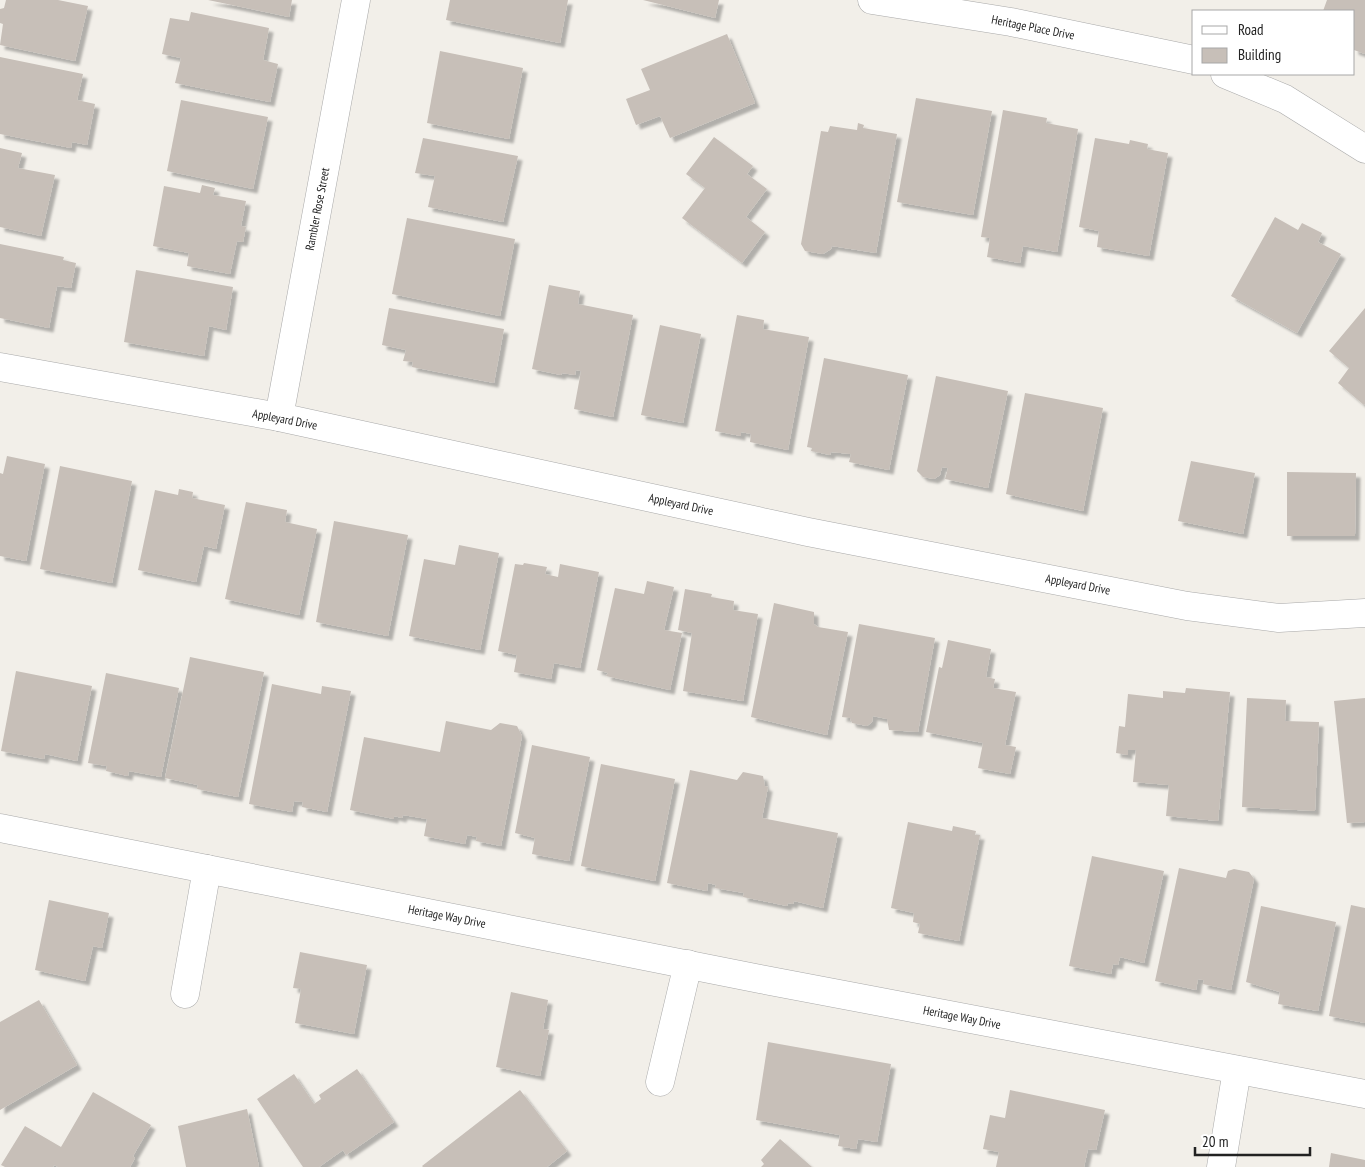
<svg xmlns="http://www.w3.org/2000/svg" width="1365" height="1167" font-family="'PT Sans Narrow',sans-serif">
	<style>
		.building { fill: #c7bfb8; filter: url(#shadow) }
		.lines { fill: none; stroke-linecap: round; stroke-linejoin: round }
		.street-casing { stroke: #a9a9a9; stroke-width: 29 }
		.street { stroke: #fff; stroke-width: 28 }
		.labels { text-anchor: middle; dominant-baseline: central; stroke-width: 5; stroke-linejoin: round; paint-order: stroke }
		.street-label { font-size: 12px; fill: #222; stroke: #fff }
	</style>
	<defs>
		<filter id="shadow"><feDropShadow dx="4.5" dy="4.5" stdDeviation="1" flood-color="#0004"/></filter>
	</defs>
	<rect width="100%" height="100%" fill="#f2efe9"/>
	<g class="building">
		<polygon points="6,0 58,0 88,6 75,61 0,45 3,24 0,23 0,9 4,8"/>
		<polygon points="208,0 292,0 289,17"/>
		<polygon points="450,0 568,0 560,43 446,20"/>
		<polygon points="643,0 719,0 715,18"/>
		<polygon points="1327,0 1365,0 1365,54 1354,50 1354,11 1323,11"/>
		<polygon points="191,12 269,28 263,60 278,64 270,102 175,83 181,58 162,54 170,18 189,21"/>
		<polygon points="727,34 755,103 670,138 660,116 636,125 626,99 650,90 641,69"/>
		<polygon points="440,51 523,68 509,139 427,123"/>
		<polygon points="0,57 83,74 77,100 95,104 87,145 72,142 71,148 0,134"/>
		<polygon points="916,98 992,111 973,215 897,202"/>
		<polygon points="181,100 268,117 253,189 167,171"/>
		<polygon points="1003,110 1047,118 1046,123 1078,129 1057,252 1023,246 1020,263 987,257 990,238 981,237"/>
		<polygon points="858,123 864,125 863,128 897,134 876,253 832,246 831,249 823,254 805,251 801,244 821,131 828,132 830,126 857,130"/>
		<polygon points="714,137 753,166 747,174 767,189 746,217 765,232 742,263 682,218 705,188 686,174"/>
		<polygon points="423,138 518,156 503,222 428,207 435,176 415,173"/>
		<polygon points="1095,138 1129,144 1130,140 1148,144 1147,149 1168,153 1149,256 1097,247 1099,231 1079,227"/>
		<polygon points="0,148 22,153 18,168 55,175 41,236 0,227"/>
		<polygon points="202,185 215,188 213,195 246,201 241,226 246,227 243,242 237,241 230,274 187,266 189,253 153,246 164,186 200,193"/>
		<polygon points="1275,217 1298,230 1302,223 1322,233 1318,242 1341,254 1297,333 1231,296"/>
		<polygon points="407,218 515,239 500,316 392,294"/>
		<polygon points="0,244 64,257 63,260 76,263 71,288 57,286 49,328 0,318"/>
		<polygon points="136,270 233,287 226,330 209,326 204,356 124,342"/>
		<polygon points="549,285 580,291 578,304 633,315 613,417 574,409 581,371 576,370 575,375 562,373 561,375 532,369"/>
		<polygon points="389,308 504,329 494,383 412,367 413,362 403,361 406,350 382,345"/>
		<polygon points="1365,308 1365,404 1364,405 1338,383 1349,368 1329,351"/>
		<polygon points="737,315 764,320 763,329 809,337 788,450 750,442 751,434 741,432 741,436 715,431"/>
		<polygon points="660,325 701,334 683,423 641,415"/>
		<polygon points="824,358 908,375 889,470 849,462 851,454 831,452 830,455 811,451 812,448 807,447"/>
		<polygon points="936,376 1008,391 988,488 945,479 948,468 942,467 940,475 934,479 923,477 917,471"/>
		<polygon points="1025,393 1103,408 1083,511 1006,494"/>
		<polygon points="7,456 45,464 26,561 0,556 0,473 3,474"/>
		<polygon points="1191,461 1255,473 1243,534 1178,521"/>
		<polygon points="60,466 132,481 112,583 40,569"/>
		<polygon points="1287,472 1356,473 1355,536 1287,536"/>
		<polygon points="179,489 193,492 192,498 225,505 216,549 204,546 196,582 138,570 155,490 178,495"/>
		<polygon points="246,502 287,510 285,522 317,529 299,615 225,599"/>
		<polygon points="334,521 408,535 388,636 316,622"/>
		<polygon points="459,545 499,553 480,650 409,636 424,559 455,565"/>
		<polygon points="524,563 547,567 545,574 558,577 560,564 599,572 580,668 554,663 551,679 514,672 517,655 498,651 515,564 523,565"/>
		<polygon points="647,581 674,587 664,630 682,633 670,690 606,676 608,673 597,670 615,588 644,594"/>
		<polygon points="685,589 712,594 711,597 734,601 733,610 758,614 743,701 683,691 692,633 678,630"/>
		<polygon points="774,603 814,612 814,624 818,627 848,632 827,735 751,717"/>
		<polygon points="859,624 935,638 918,732 889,730 887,719 873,716 872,722 867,726 852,723 850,718 842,717"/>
		<polygon points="948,640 991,649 986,677 995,679 993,688 1016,692 1005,745 1016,747 1010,774 978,768 983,743 926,732 939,667 942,668"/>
		<polygon points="190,657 264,672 238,797 197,789 198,785 165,778"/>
		<polygon points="16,671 92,686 77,761 45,754 44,759 1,751"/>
		<polygon points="106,673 179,688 161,777 129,771 128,776 106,771 107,766 88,763"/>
		<polygon points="272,684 321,694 322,686 351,691 327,812 302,807 303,802 294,801 292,812 249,804"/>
		<polygon points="1186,688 1230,692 1218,821 1166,816 1169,785 1133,782 1136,750 1128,750 1128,755 1116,753 1119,726 1125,727 1128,694 1163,698 1163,691 1185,693"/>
		<polygon points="1247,698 1286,700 1285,721 1319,722 1315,811 1242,807"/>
		<polygon points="1365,698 1365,822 1347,823 1334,701"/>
		<polygon points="446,721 491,730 500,723 517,726 522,736 501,846 476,841 477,837 467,835 465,844 424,836 427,819 403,815 402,818 394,816 394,819 350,810 364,737 440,752"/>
		<polygon points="532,745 590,757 569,861 532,854 535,838 515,833"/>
		<polygon points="601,764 675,779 655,881 581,866"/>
		<polygon points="690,770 737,780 743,772 763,776 765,786 768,787 762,818 838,833 823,908 794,901 793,904 788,903 787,906 743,897 744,893 715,888 716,885 708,883 707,891 667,883"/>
		<polygon points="908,822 952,831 953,826 976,831 975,835 980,835 959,941 918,933 920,924 913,922 914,913 891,908"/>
		<polygon points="1092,856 1164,871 1144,963 1120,957 1118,965 1113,964 1111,974 1069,966"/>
		<polygon points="1179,868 1226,878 1228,871 1234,869 1249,872 1254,879 1231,990 1203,984 1204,980 1198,979 1196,990 1155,981"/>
		<polygon points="49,900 109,913 102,948 93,946 85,981 35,970"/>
		<polygon points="1351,905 1365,908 1365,1023 1329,1016"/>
		<polygon points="1261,906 1336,922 1318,1011 1278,1004 1280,992 1246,982"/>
		<polygon points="300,952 367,965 354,1034 295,1023 301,989 293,988"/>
		<polygon points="511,992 548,1000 543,1029 549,1030 540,1076 496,1067"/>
		<polygon points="39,1000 77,1065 0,1110 0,1022"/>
		<polygon points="768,1042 891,1064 877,1142 858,1139 856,1149 838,1146 840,1135 756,1120"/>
		<polygon points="357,1069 394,1122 346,1155 343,1150 319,1167 303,1167 257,1099 294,1074 314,1104 321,1099 319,1095"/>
		<polygon points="520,1090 567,1151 547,1167 423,1167 422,1166"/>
		<polygon points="1010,1090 1105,1110 1096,1150 1088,1149 1084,1167 996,1167 999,1152 983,1149 990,1115 1005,1118"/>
		<polygon points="93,1092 151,1125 133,1156 135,1158 130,1167 58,1167 54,1165 53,1167 5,1167 1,1165 25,1126 61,1147"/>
		<polygon points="247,1109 259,1167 186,1167 178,1126"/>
		<polygon points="780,1139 812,1167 761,1167 764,1164 761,1160"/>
		<polygon points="1331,1153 1365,1160 1365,1167 1329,1167"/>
	</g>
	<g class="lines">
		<g class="street-casing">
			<g id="street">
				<polyline points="872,0 1011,22 1194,60"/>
				<polyline points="1225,74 1285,99 1365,149"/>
				<polyline points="0,367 279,417 808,532 1187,606 1279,618 1365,613"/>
				<polyline points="279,417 356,0"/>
				<polyline points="0,828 760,979 1365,1094"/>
				<polyline points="185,994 207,869"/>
				<polyline points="660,1082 688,964"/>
				<polyline points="1221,1167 1237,1070"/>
			</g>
		</g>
		<use href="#street" class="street"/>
	</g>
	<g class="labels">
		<g class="street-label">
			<text transform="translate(1033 27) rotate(11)">Heritage Place Drive</text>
			<text transform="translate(317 209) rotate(-79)">Rambler Rose Street</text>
			<text transform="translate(285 419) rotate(11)">Appleyard Drive</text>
			<text transform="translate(681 504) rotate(12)">Appleyard Drive</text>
			<text transform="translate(1078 584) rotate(11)">Appleyard Drive</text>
			<text transform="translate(447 916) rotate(11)">Heritage Way Drive</text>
			<text transform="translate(962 1017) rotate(11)">Heritage Way Drive</text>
		</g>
	</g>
	<rect x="1192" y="10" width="162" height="65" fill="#ffffff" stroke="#a7a7a7"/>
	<rect x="1202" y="26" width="25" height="8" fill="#ffffff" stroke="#a7a7a7"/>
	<text x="1238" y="35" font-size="15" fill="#222222">Road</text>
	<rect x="1202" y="48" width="25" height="15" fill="#c7bfb8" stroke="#a7a7a7"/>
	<text x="1238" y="60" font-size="15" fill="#222222">Building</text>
	<path d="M1195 1147v8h115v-8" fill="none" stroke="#222222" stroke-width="2.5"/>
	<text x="1202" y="1147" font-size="15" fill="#222222" stroke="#ffffff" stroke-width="4" paint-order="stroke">20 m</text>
</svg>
